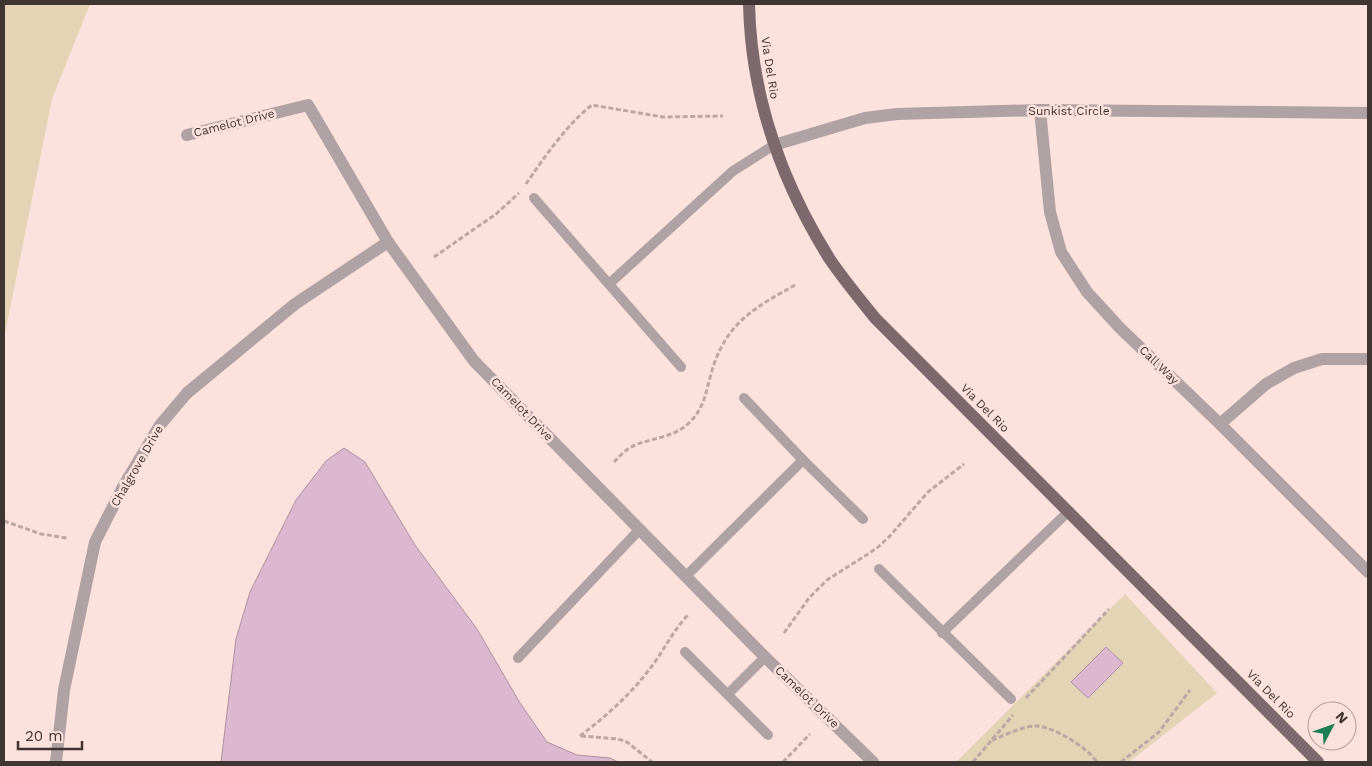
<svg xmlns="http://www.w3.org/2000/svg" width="1372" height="766" font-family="'Work Sans',sans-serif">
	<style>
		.green { fill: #e4d3b5 }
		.water { fill: #dcb8d0; stroke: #ad91a1 }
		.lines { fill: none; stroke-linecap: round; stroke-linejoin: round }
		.path { stroke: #bda7a3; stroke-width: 3; stroke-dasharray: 5 2.5; stroke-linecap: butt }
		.lane { stroke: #aea2a5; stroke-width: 10 }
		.street { stroke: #aea2a5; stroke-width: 12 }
		.primary { stroke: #7d696d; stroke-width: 12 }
		.labels { text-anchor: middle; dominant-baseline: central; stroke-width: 5; stroke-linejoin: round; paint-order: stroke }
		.street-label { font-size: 12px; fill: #3f3533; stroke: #fde1dc }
	</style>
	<rect width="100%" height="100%" fill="#fde1dc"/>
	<g class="green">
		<polygon points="4,4 90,4 52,99 4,339"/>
		<polygon points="1125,594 1217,693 1129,762 956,762"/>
	</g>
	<g class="water">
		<polygon points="344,448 365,462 415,545 477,629 520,703 547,742 577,755 610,758 618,762 221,762 236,639 250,592 296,500 326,461"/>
		<polygon points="1106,647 1123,663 1088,698 1071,682"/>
	</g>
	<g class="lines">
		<g class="path">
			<path d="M526,184C543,159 568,123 592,105L663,117L723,116"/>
			<polyline points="434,257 496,214 519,193"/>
			<path d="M614,462C619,457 624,451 631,447C651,437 673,439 690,422C704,408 706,392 711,374C725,323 754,308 797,284"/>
			<polyline points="4,521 41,534 67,538"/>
			<polyline points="784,633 809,598 827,580 868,554 878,547 889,537 928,492 964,464"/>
			<polyline points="1026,698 1109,609"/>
			<path d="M580,736C605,717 629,696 648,671C663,653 672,631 689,614"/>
			<polyline points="581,736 618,739 627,742 652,762"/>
			<path d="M992,740C1006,735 1022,726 1037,726C1054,727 1088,748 1097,762"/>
			<polyline points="783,762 810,734"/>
			<polyline points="973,762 1013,715"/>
			<polyline points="1121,762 1159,732 1190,690"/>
		</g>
		<g class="lane">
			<polyline points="534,198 681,367"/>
			<polyline points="610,283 733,171 774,145"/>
			<polyline points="744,398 803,460 863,519"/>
			<polyline points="879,569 1011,699"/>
			<polyline points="686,576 803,460"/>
			<polyline points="942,633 1069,511"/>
			<polyline points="685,652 768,735"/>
			<polyline points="518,658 640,529"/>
			<polyline points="728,694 765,657"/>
		</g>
		<g class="street">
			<polyline points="1040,110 1050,212 1061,252 1087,292 1120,328 1220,424 1368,572"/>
			<polyline points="187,135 308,105 388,242 474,361 765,657 873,762"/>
			<polyline points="774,145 865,118 897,114 1040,110 1368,113"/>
			<polyline points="1220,424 1266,384 1294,368 1322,359 1368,359"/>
			<polyline points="56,762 64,690 95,542 124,485 160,425 187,393 295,304 388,242"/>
		</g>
		<path class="primary" d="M749,4C751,95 781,181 829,258C843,279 860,299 875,318L1318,762"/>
	</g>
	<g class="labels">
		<g class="street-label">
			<text transform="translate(770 68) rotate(81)">Via Del Rio</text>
			<text x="1069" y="111">Sunkist Circle</text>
			<text transform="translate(234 123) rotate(-14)">Camelot Drive</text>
			<text transform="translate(1159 365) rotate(44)">Call Way</text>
			<text transform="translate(985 408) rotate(45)">Via Del Rio</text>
			<text transform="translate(522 409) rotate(46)">Camelot Drive</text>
			<text transform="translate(137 466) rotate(-60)">Chalgrove Drive</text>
			<text transform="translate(1271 694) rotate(45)">Via Del Rio</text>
			<text transform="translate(807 697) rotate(44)">Camelot Drive</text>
		</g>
	</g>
	<rect width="1372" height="766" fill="none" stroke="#3f3533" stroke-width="10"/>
	<g transform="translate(1332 726) rotate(49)"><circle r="24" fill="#fde1dc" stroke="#b19c98"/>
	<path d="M0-4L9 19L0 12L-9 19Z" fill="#1a7e57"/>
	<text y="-8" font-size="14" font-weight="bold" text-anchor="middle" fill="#3f3533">N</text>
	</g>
	<path d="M18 741v8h64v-8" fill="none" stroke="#3f3533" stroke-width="2.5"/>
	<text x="25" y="741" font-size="15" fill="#3f3533" stroke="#fde1dc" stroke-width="4" paint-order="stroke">20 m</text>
</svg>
